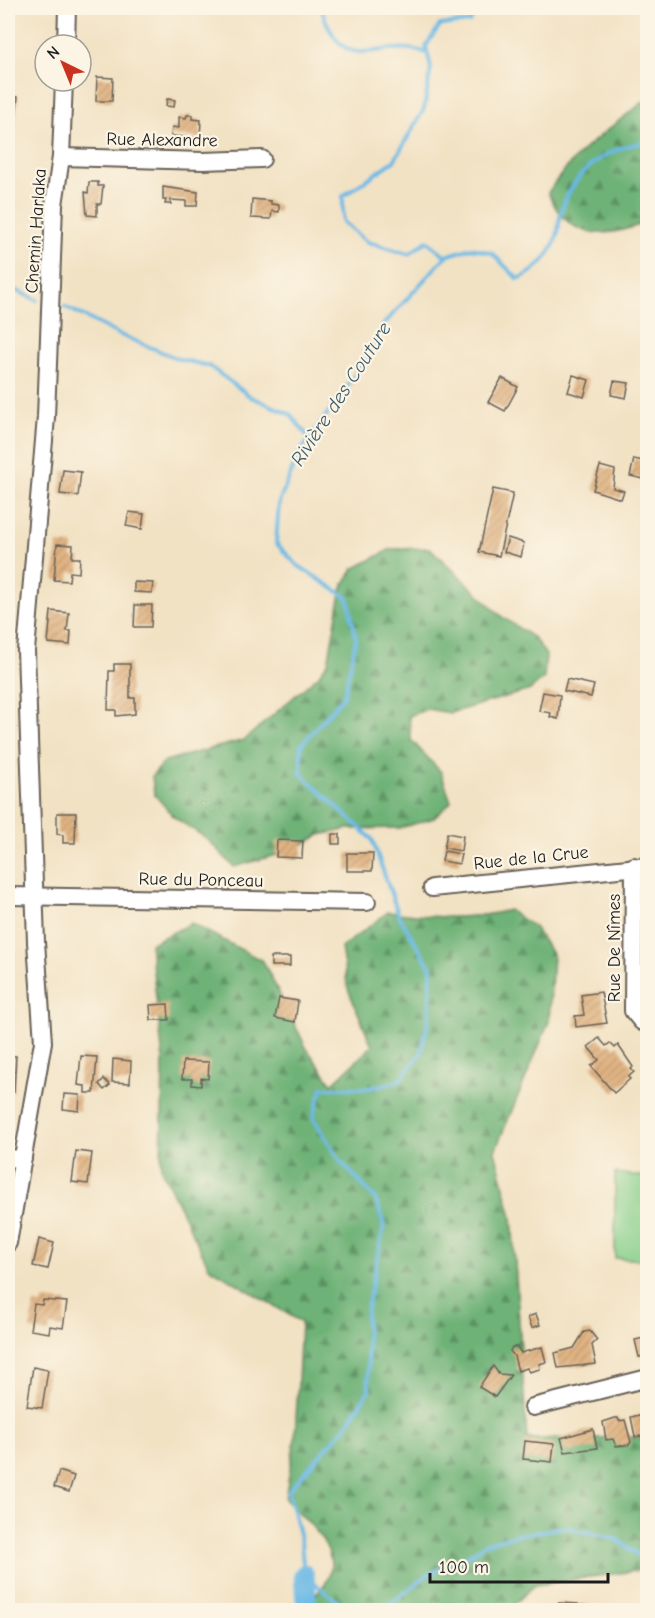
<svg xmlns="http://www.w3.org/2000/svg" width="655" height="1618" font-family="'Comic Neue',sans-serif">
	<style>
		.forest { fill: url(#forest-firs); stroke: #45674a; stroke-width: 1.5 }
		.green { fill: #88cf8b; stroke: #527654; stroke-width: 1.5 }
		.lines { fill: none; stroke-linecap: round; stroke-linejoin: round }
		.stream { stroke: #6bb9e5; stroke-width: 4 }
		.river { stroke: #6bb9e5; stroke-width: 21 }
		.building { fill: url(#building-hatch) }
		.minor-casing { stroke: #676157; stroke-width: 20 }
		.minor { stroke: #fff; stroke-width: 16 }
		.labels { text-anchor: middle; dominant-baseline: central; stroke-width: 4.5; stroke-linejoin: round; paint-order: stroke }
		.street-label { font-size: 18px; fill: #1c1c1c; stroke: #fcf5e5 }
		.water-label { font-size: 20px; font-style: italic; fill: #3c5b6c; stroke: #fcf5e5 }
	</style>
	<defs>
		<pattern id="forest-firs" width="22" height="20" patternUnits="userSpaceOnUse" patternTransform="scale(1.5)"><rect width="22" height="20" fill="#6eb277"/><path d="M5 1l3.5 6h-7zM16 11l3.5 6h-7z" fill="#5a9061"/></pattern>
		<pattern id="building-hatch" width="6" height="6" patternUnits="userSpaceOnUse" patternTransform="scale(1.5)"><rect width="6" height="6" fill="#e0b382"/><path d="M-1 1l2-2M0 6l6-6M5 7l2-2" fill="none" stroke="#c09970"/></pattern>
	</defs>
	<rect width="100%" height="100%" fill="#fcf5e5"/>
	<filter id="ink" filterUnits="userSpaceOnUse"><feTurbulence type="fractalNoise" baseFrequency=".0167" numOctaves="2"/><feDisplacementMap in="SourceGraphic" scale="12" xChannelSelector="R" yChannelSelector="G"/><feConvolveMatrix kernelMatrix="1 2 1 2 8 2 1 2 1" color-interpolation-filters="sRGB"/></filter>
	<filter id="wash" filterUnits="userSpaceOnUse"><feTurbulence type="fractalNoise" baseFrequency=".008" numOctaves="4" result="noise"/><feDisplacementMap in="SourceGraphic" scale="24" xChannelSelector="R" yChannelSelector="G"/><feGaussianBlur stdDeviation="1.35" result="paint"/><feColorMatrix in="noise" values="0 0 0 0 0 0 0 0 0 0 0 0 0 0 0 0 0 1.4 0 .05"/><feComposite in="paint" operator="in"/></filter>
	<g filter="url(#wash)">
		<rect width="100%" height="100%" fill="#f2e2c4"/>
		<g class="forest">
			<path d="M647,99V222C605,239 568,241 548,193C572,153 612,127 647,99Z"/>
			<polygon points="430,548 501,616 534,638 546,655 544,678 530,690 450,713 427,709 409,716 411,740 441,772 451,802 434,818 400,828 349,829 320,835 290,851 234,867 207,839 174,817 154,794 152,776 165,761 244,740 318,676 328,663 342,587 353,569 391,549"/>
			<path d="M509,910L534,927L553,955L549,1022L495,1151L512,1217L527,1439L647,1437V1569L535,1585L508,1610H301C309,1602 320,1592 326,1582C345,1550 305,1520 285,1499L295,1438L301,1322L209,1267L161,1169L163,1060L150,944L191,923L263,961L307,1049L332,1084L372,1046L348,989L341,948L388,912C430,917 468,921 509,910Z"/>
		</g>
		<polygon class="green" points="615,1173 647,1177 647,1260 615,1258"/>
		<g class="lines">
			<g class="stream">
				<path d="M321,8C346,83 375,35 427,53"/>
				<polyline points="446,256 427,241 409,254 367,242 343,222 343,196 394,161 424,109 431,68 426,46 440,25 470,22 477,8"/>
				<polyline points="8,287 37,300"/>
				<polyline points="64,306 118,334 179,359 209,366 251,397 290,414 310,439"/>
				<path d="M360,1610L345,1607L304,1575L301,1542L288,1491L347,1425L369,1390L366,1314L384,1225L375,1198L341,1162L313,1118L322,1088H370L399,1081L421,1053L429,1017L431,968L399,916L372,839L301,774V745L344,696L356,639L348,598L297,565L276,543L279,502L299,454L362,365L384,324L446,256L471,248L492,253L518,279C536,272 551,255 557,236C559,227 559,217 562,209C574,171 608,146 648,142"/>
				<polyline points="382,1610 429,1574 464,1558 487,1543 516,1535 566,1527 616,1539 644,1559 648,1557"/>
			</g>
			<polyline class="river" points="304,1575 307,1610"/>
		</g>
		<g id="blocks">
			<g class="building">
				<polygon points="97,77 113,78 112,101 96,101"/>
				<polygon points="8,96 18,97 14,130 8,130"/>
				<polygon points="167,99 175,100 174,107 166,106"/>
				<polygon points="187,115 192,115 192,119 201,120 200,138 171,136 172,127 179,128 179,117 186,118"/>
				<polygon points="8,136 14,137 11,172 8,172"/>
				<polygon points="89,182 98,182 98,186 103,186 101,204 97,204 97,216 87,215 85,192 88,193"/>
				<polygon points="163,187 198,192 197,206 186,206 186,201 171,200 171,204 165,204 166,200 163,200"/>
				<polygon points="252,199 271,201 271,204 279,205 279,212 272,211 271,219 251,218"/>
				<polygon points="573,375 589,380 584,397 568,392"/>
				<polygon points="502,378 518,387 505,411 488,402"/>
				<polygon points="614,381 629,383 626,398 611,395"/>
				<polygon points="8,392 11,392 9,416 8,416"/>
				<polygon points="634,459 648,462 644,479 630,476"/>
				<polygon points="600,466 615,470 613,488 624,491 621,499 593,490"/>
				<polygon points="63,470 81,472 78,496 60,494"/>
				<polygon points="493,489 513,493 499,556 479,552"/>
				<polygon points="129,512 144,514 142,529 126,526"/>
				<polygon points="508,538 524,543 521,557 504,552"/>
				<polygon points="57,544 73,545 72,558 80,558 79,573 70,572 69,581 54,580"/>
				<polygon points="134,582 153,583 152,593 134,592"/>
				<polygon points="135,605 152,605 151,627 134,627"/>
				<polygon points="51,611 69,613 67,631 71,631 70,645 48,643"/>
				<polygon points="114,664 130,664 130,698 135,698 135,714 116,716 116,710 108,710 109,671 114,671"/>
				<polygon points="567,679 594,685 591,697 564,691"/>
				<polygon points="543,692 560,695 558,719 550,717 551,713 539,711"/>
				<polygon points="57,813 76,813 75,843 63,843 63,835 57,834"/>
				<polygon points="447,833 463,836 461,851 444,848"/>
				<rect x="332" y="834" width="8" height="10"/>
				<polygon points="277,840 303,841 302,858 276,857"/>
				<polygon points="444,851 461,854 459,864 442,861"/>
				<polygon points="347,853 373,853 372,871 347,871"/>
				<rect x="271" y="957" width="19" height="9"/>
				<polygon points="8,964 11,964 9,991 8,991"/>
				<polygon points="601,992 607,1023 576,1027 575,1016 584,1015 581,995"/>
				<polygon points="279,998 298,1001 295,1022 275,1018"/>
				<polygon points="168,1004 169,1020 151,1020 150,1005"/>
				<polygon points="8,1010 14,1011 12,1047 8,1047"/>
				<polygon points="599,1038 606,1046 610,1043 615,1048 618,1045 633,1067 631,1069 634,1072 628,1077 630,1079 614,1093 591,1066 599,1060 588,1047"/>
				<polygon points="8,1056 16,1056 14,1092 8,1092"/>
				<polygon points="81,1056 97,1057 94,1093 85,1093 85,1086 78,1085"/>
				<polygon points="113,1059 131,1061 130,1083 112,1082"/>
				<polygon points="183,1061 209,1062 208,1079 201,1078 201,1086 192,1085 192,1079 182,1079"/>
				<polygon points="104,1079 110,1085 104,1090 99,1084"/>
				<polygon points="64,1094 80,1095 79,1111 63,1109"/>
				<polygon points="76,1151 92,1153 88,1184 72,1182"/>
				<polygon points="39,1239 54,1243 48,1269 33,1266"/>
				<polygon points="43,1300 67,1302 63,1328 50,1326 49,1333 30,1330 34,1304 42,1305"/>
				<polygon points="536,1314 540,1325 532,1328 528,1317"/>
				<polygon points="590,1331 597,1340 592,1345 596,1364 558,1368 555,1353 574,1348 584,1332"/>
				<polygon points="648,1337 648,1355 639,1357 635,1340"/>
				<polygon points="512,1347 517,1347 521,1353 542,1347 546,1362 539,1364 540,1369 529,1372 527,1368 518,1371 514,1356 510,1351"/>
				<polygon points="493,1366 499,1374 511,1375 495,1397 479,1387"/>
				<polygon points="33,1367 48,1370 42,1408 27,1406"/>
				<polygon points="648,1413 648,1435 635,1437 631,1417"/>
				<polygon points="615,1418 618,1418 619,1421 625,1420 631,1442 629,1445 616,1446 613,1439 606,1440 603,1422"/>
				<polygon points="593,1429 597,1448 565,1452 561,1438"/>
				<polygon points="525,1441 554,1444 552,1462 523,1459"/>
				<polygon points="59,1471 74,1476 69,1492 54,1487"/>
				<polygon points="558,1603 578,1604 578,1610 558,1610"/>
				<polygon points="581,1605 607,1608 607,1610 581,1610"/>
			</g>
		</g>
	</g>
	<g filter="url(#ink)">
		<use href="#blocks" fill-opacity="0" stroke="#676157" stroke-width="1.5"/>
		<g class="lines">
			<g class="minor-casing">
				<g id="minor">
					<polyline points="66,45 67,8"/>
					<polyline points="61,157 203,161 262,159"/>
					<polyline points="634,866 633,1011 642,1022 648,1023"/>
					<polyline points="432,888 648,866"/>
					<polyline points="8,896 367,902"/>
					<polyline points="8,1158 23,1159"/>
					<polyline points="8,1243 43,1042 36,942 26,651 46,417 54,205 61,157 64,81"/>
					<polyline points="533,1407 648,1378"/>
				</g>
			</g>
			<use href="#minor" class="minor"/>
		</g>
	</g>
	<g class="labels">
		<g class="street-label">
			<text transform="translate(162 140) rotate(1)">Rue Alexandre</text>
			<text transform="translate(36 231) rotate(-86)">Chemin Harlaka</text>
			<text transform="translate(531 858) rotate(-6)">Rue de la Crue</text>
			<text transform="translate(201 880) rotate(1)">Rue du Ponceau</text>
			<text transform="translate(614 948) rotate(-90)">Rue De Nîmes</text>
		</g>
		<g class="water-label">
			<text transform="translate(341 394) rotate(-57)">Rivière des Couture</text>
		</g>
	</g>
	<rect width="655" height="1618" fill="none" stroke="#fcf5e5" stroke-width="30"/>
	<g transform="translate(63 63) rotate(317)"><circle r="28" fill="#fcf5e5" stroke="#a29e95" stroke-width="1.5"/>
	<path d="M0-4.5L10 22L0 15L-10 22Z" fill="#c8321e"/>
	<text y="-9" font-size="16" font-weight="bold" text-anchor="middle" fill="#1c1c1c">N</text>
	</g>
	<path d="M430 1573v9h178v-9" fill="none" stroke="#1c1c1c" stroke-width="3"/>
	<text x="439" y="1573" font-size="18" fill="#1c1c1c" stroke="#fcf5e5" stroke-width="4.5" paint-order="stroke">100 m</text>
</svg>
